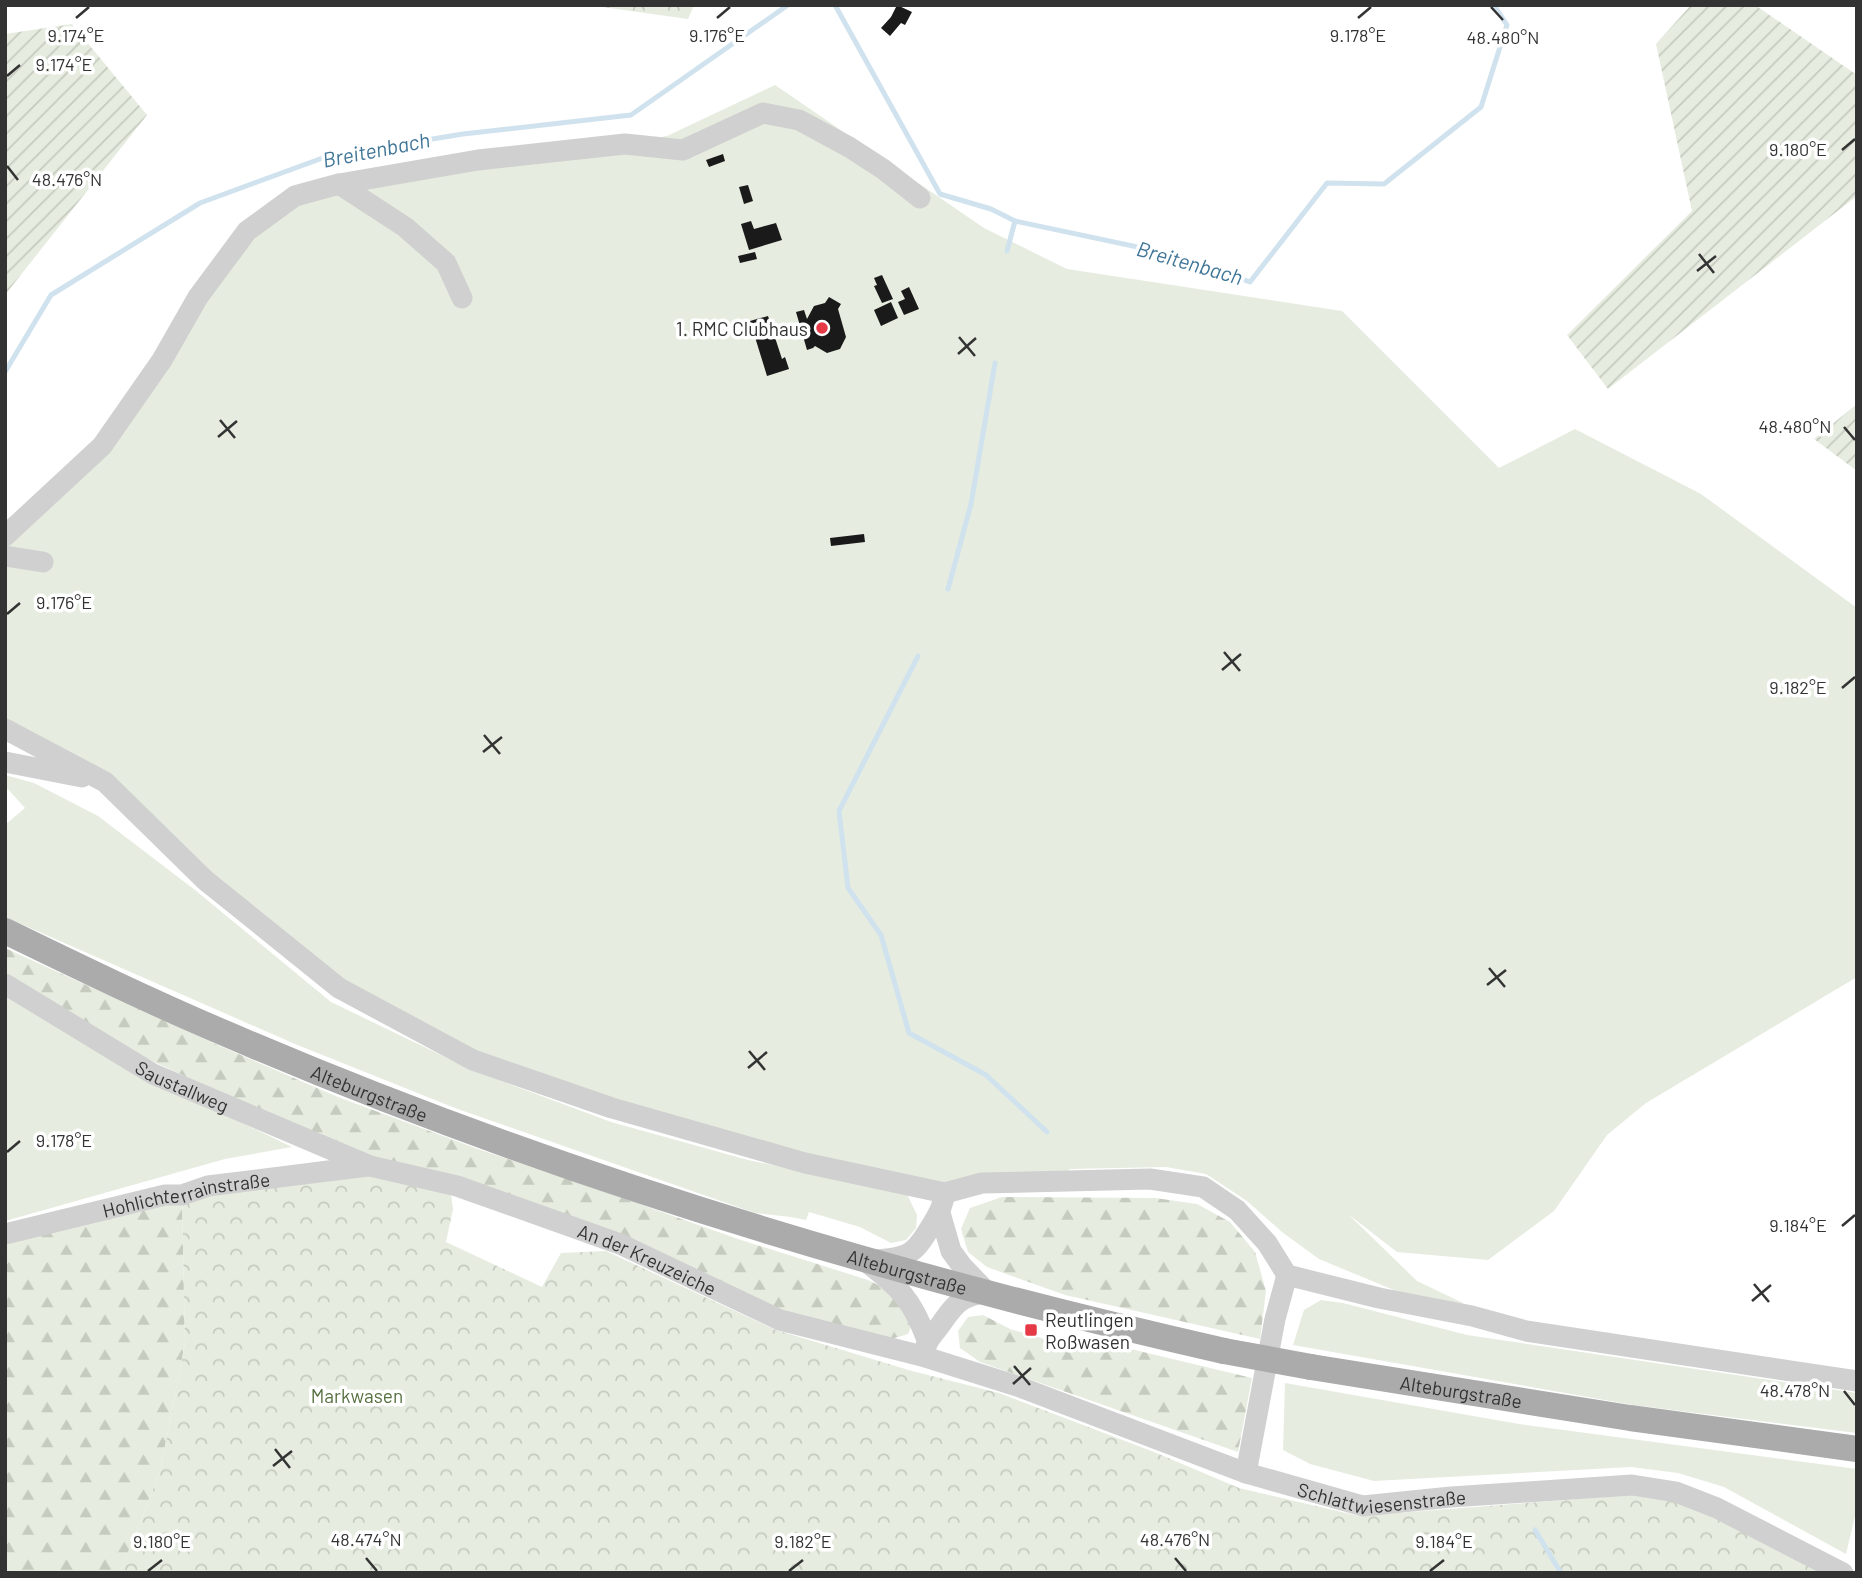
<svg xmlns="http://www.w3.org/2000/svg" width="1862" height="1578" font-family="Barlow,sans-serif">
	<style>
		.grass { fill: #e6ecdf }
		.forest { fill: url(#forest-firs) }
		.park { fill: url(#park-crowns) }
		.garden { fill: url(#garden-furrows) }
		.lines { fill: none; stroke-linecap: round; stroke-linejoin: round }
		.stream { stroke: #cfe2ee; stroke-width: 5 }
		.building { fill: #1a1a1a }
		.minor { stroke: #d0d0d0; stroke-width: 21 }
		.major { stroke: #ababab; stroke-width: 26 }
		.major-bridge { stroke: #ababab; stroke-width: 26 }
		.ticks { fill: none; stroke: #333; stroke-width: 2.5 }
		.poi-dot { fill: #e63946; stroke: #fff; stroke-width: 2.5 }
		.labels { text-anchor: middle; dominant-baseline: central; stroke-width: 7; stroke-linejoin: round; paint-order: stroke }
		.poi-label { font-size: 19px; fill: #333; stroke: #fff; text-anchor: end }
		.street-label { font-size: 19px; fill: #333; stroke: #fff }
		.park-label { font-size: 19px; fill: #56703f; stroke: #fff }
		.water-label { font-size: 21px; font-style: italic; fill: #3f7597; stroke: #fff }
		.ticks-label { font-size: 18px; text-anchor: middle; fill: #333; stroke: #fff; stroke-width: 7; stroke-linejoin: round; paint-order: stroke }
	</style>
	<defs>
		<pattern id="forest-firs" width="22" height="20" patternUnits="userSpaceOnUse" patternTransform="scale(1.75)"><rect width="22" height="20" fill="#e6ecdf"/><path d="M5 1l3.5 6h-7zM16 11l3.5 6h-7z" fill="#c6cbc0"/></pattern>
		<pattern id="park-crowns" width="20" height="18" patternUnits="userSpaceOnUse" patternTransform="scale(1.75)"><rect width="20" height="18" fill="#e6ecdf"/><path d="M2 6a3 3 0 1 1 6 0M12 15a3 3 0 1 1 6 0" fill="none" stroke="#c6cbc0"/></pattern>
		<pattern id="garden-furrows" width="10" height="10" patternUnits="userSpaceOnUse" patternTransform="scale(1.75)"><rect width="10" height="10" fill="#e6ecdf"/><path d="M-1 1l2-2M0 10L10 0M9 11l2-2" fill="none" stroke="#c6cbc0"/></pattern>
	</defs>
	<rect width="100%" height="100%" fill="#fff"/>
	<g class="grass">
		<polygon points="775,85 984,228 1067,269 1342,311 1499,468 1575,429 1701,494 1857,608 1857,977 1646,1103 1607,1135 1554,1211 1488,1260 1397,1252 1348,1214 1417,1281 1463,1303 1460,1311 1401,1293 1319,1259 1282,1232 1247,1201 1206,1174 1166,1167 1070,1169 1058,1181 945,1193 473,1060 339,988 106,782 5,729 5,536 102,446 198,297 295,196 625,144 667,136"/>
		<polygon points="5,775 34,783 98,816 195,890 331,1002 472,1070 611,1122 748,1160 906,1192 917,1215 916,1228 906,1240 891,1243 860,1227 809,1212 806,1220 791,1217 755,1213 455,1108 295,1044 5,917 5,825 25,808 5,786"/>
		<polygon points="5,995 171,1088 292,1147 225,1159 5,1221"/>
		<polygon points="1321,1300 1343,1303 1467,1335 1857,1393 1857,1433 1633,1405 1293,1345 1304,1310"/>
		<polygon points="1285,1383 1519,1424 1857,1469 1857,1508 1846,1554 1724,1487 1678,1473 1631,1467 1374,1481 1310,1464 1283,1450"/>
	</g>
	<g class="forest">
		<polygon points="5,948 220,1046 338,1097 478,1149 594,1188 738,1239 868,1280 890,1291 912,1325 908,1334 888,1340 777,1309 386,1162 318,1138 148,1059 5,975"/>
		<polygon points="182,1195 185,1343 160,1472 120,1573 5,1573 5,1234"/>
		<polygon points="1002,1197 1155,1198 1197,1204 1230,1222 1255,1252 1266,1291 1260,1339 1065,1295 987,1267 968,1252 961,1229 970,1208"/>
		<polygon points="983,1315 1010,1329 1069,1346 1114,1345 1252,1378 1238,1452 980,1362 960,1348 958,1331 968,1317"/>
	</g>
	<g class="park">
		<polygon points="588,5 694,5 688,19"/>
		<polygon points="369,1173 451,1194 453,1209 446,1242 542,1287 561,1253 606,1251 776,1330 912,1371 999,1393 1154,1452 1239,1488 1359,1516 1630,1495 1673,1498 1713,1515 1821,1573 120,1573 160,1472 185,1343 182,1195"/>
	</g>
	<g class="garden">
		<polygon points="1691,5 1755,5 1857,75 1857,196 1608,389 1567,335 1692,211 1656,44"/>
		<polygon points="72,24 147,115 5,295 5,34"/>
		<polygon points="1857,404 1857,471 1814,439"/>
	</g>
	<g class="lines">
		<g class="stream">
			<polyline points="835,5 940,194 991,209 1015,221 1180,256 1250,282 1327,183 1384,184 1481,107 1507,25 1494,5"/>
			<polyline points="1007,251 1015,221"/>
			<polyline points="5,372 51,295 200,203 328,156 463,134 631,115 788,5"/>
			<polyline points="948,589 971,504 995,363"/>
			<polyline points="918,656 839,811 848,888 881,935 909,1033 986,1075 1047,1132"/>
			<polyline points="1535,1530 1561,1573"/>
		</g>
	</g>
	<g class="building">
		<polygon points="897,5 912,12 905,25 901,23 890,36 881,28 891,17"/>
		<polygon points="723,154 725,161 709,167 706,160"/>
		<polygon points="748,185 753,201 744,204 739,187"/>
		<polygon points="751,221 754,229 776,223 782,240 749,250 741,224"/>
		<polygon points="755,252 757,259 740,263 738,256"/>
		<polygon points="882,275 893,299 882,303 874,286 877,285 874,278"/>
		<polygon points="909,287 919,309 904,315 898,302 905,299 901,291"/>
		<polygon points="829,297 841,304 838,309 846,337 840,349 827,353 815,346 813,348 807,350 796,312 804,310 807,319 814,306 825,303"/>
		<polygon points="891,302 898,318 881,326 874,310"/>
		<polygon points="768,316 782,359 785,357 789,369 767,376 750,321"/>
		<polygon points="864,534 865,542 831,546 830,538"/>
	</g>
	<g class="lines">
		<g class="minor">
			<polyline points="339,184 405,227 446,263 462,298"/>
			<polyline points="5,536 102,446 162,360 198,297 247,231 295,196 339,184 478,160 625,144 683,150 763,113 799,120 849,147 883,169 920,198"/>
			<polyline points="5,556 43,562"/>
			<polyline points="5,729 105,782 205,880 339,988 473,1060 612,1108 805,1163 945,1193 982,1183 1150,1179 1203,1187 1237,1210 1267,1243 1287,1275 1379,1298 1472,1316 1526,1331 1857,1381"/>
			<polyline points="5,762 82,777"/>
			<path id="s1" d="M5,984L153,1074L370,1166L457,1186L620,1244L780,1320L922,1356L1017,1386L1246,1473L1363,1506L1451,1497L1632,1485L1676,1492L1717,1508L1843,1573"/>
			<polyline points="940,1213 951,1251 962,1266 987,1292"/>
			<path id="s2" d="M5,1234L165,1195H182L208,1186L368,1166"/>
			<path d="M876,1260C912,1258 915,1252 933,1223C940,1211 942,1207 945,1193"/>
			<path d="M865,1261C899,1287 912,1299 927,1340"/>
			<path d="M924,1352C927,1341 931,1337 938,1328C955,1305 956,1298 987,1292"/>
			<polyline points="1246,1473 1275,1319 1287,1275"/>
		</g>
		<g class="major">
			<path id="s3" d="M5,931C79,967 153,1003 229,1035C549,1173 884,1274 1224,1351"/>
			<path id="s4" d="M1311,1367L1630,1418L1857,1449"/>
		</g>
		<polyline class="major-bridge" points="1224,1351 1311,1367"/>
	</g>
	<path class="ticks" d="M1491,7L1503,20M76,18L89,7M717,18L730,7M1358,18L1371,7M7,76L20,65M1842,150L1855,139M7,166L18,180M1699,254L1714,273M1697,271L1716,256M959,337L975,356M958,354L976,338M220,420L235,438M1844,427L1855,440M218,437L237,421M7,614L20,603M1224,652L1240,671M1222,670L1241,654M1842,688L1855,677M484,735L500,754M483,752L502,737M1489,968L1505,987M1487,985L1506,970M749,1051L765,1070M748,1068L767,1052M7,1152L20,1141M1842,1226L1855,1215M1754,1284L1769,1302M1752,1301L1771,1285M1014,1366L1030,1385M1013,1384L1031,1368M1844,1391L1855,1405M275,1449L290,1468M273,1466L292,1451M366,1558L377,1571M1175,1558L1186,1571M148,1571L162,1560M789,1571L803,1560M1430,1571L1444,1560"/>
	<g class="poi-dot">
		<circle cx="822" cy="328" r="7"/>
		<rect x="1024" y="1323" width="14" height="14" rx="3.5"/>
	</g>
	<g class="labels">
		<g class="poi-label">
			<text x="808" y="328">1. RMC Clubhaus</text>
			<text x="1045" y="1319" text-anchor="start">Reutlingen<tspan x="1045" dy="22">Roßwasen</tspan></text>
		</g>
		<g class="street-label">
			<text stroke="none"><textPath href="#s1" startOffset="205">Saustallweg</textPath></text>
			<text stroke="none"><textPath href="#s3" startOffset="399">Alteburgstraße</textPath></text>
			<text stroke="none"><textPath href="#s2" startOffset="186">Hohlichterrainstraße</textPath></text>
			<text stroke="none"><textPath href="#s1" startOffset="702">An der Kreuzeiche</textPath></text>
			<text stroke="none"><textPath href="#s3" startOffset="966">Alteburgstraße</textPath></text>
			<text stroke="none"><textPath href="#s4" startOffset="152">Alteburgstraße</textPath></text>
			<text stroke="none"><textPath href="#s1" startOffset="1479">Schlattwiesenstraße</textPath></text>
		</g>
		<g class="park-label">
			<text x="357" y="1395">Markwasen</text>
		</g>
		<g class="water-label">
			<text transform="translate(376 149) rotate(-11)">Breitenbach</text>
			<text transform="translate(1190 262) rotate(16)">Breitenbach</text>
		</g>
	</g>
	<g class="ticks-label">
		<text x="76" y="42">9.174°E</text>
		<text x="717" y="42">9.176°E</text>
		<text x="1358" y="42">9.178°E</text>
		<text x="1503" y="44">48.480°N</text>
		<text x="64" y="71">9.174°E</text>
		<text x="1798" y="156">9.180°E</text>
		<text x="67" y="186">48.476°N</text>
		<text x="1795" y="433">48.480°N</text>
		<text x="64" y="609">9.176°E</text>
		<text x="1798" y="694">9.182°E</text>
		<text x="64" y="1147">9.178°E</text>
		<text x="1798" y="1232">9.184°E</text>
		<text x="1795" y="1397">48.478°N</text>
		<text x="366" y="1546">48.474°N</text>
		<text x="1175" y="1546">48.476°N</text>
		<text x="162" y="1548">9.180°E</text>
		<text x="803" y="1548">9.182°E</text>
		<text x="1444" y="1548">9.184°E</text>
	</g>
	<rect width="1862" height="1578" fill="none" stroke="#333333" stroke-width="14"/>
</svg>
